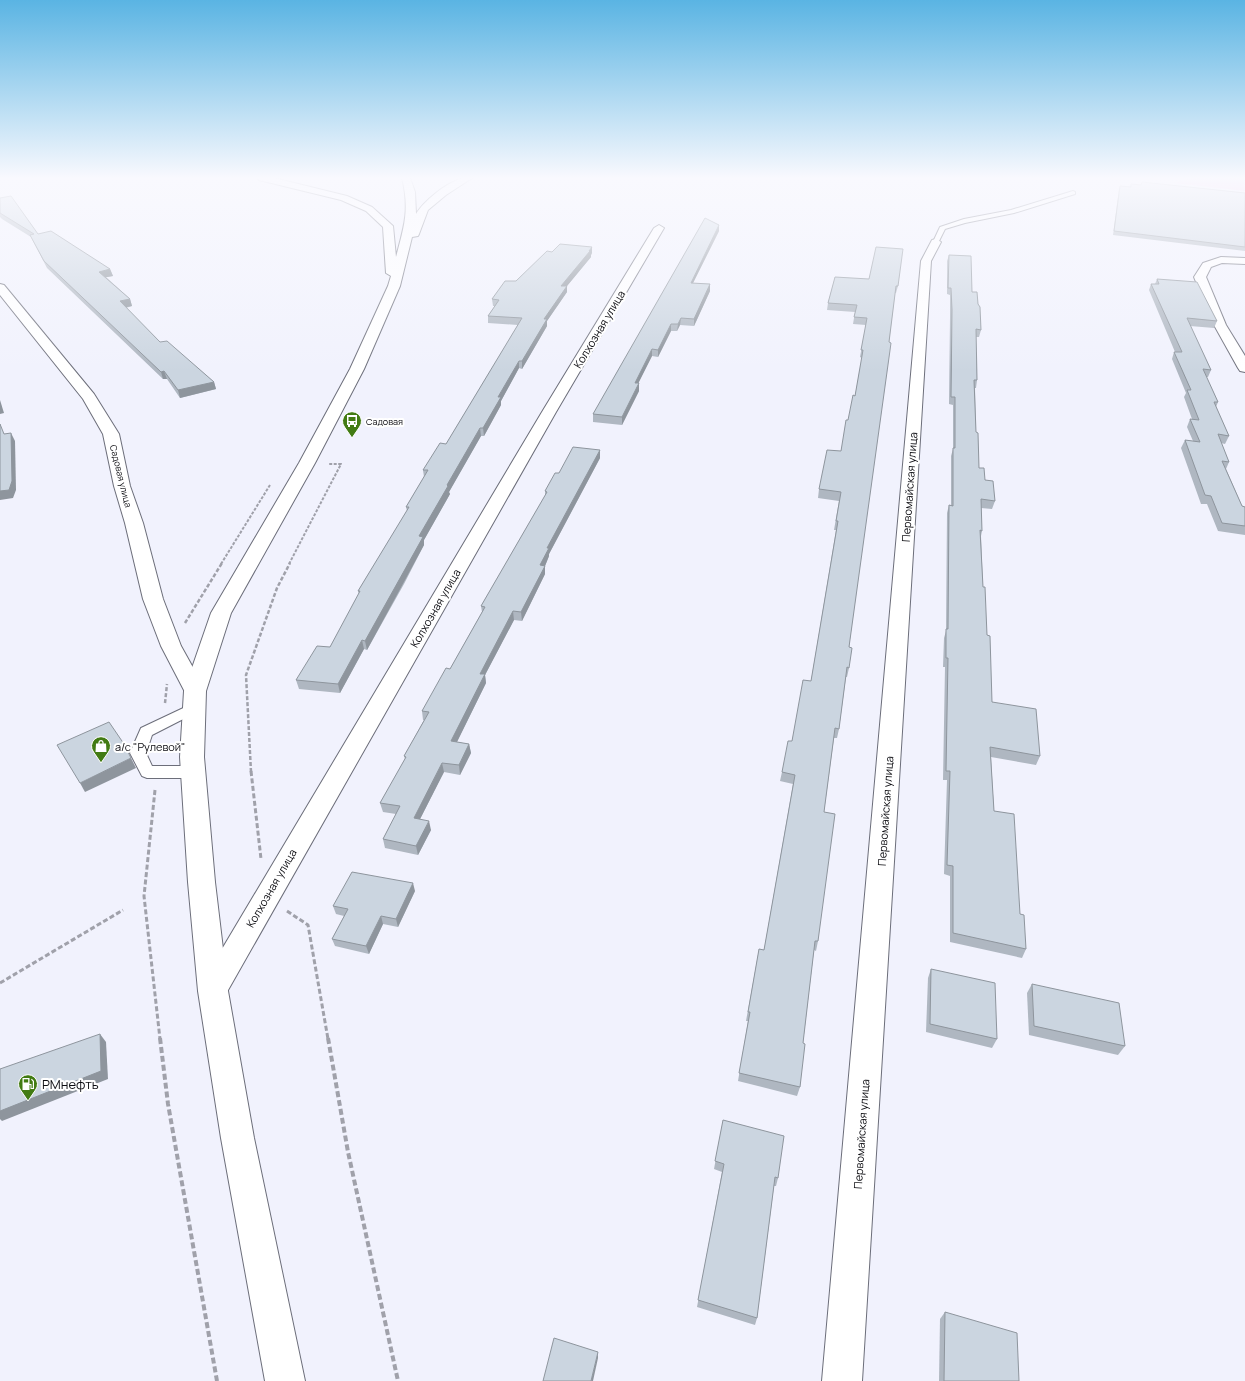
<svg xmlns="http://www.w3.org/2000/svg" width="1245" height="1381" font-family="Manrope,sans-serif">
	<style>
		.green { fill: #fcbce8 }
		.lines { fill: none; stroke-linecap: round; stroke-linejoin: round }
		.service-casing { stroke: #6c6e7a; stroke-width: 2 }
		.minor-casing { stroke: #6c6e7a; stroke-width: 2 }
		.primary-casing { stroke: #6c6e7a; stroke-width: 2 }
		.path-far3 { stroke: #a0a1aa; stroke-width: 2; stroke-dasharray: 3 1.5; stroke-linecap: butt }
		.path-far2 { stroke: #a0a1aa; stroke-width: 2.5; stroke-dasharray: 4 2; stroke-linecap: butt }
		.path-far1 { stroke: #a0a1aa; stroke-width: 3; stroke-dasharray: 5 2.5; stroke-linecap: butt }
		.path { stroke: #a0a1aa; stroke-width: 4; stroke-dasharray: 6 3; stroke-linecap: butt }
		.service { fill: #fff; fill-rule: evenodd }
		.minor { fill: #fff; fill-rule: evenodd }
		.primary { fill: #fff; fill-rule: evenodd }
		.wall { fill: #afb7c1 }
		.shaded-wall { fill: #8e959d }
		.building { fill: #cbd5e0; stroke: #8e959d }
		.labels { text-anchor: middle; dominant-baseline: central; stroke-width: 4; stroke-linejoin: round; paint-order: stroke }
		.far-poi-label { font-size: 9px; fill: #0c0c11; stroke: #fff; text-anchor: start }
		.far-street-label { font-size: 9px; fill: #0c0c11; stroke: #fff }
		.street-label { font-size: 11px; fill: #0c0c11; stroke: #fff }
		.poi-label { font-size: 11px; fill: #0c0c11; stroke: #fff; text-anchor: start }
		.near-poi-label { font-size: 13px; fill: #0c0c11; stroke: #fff; text-anchor: start }
	</style>
	<rect width="100%" height="100%" fill="#f1f2fd"/>
	<polygon class="green" points="1192,178 1244,178 1245,191 1174,183"/>
	<g class="lines">
		<g class="service-casing">
			<g id="service">
				<polygon points="1073,191 1075,192 1075,194 1014,213 965,223 945,229 938,243 933,242 940,227 964,219 1011,210"/>
				<polygon points="194,703 199,705 201,708 199,711 152,735 146,753 152,766 193,766 198,768 201,772 198,776 193,778 147,778 142,776 130,753 141,728"/>
			</g>
		</g>
		<g class="minor-casing">
			<g id="minor">
				<polygon points="659,225 664,228 556,412 223,999 213,1003 203,999 198,990 203,981 542,412 654,228"/>
				<polygon points="936,239 941,242 931,261 862,1381 822,1381 921,261 932,240"/>
				<polygon points="1221,257 1245,258 1245,264 1222,263 1211,267 1206,277 1226,325 1245,356 1245,372 1240,371 1238,368 1214,325 1194,277 1203,263"/>
				<polygon points="0,284 4,285 94,394 119,434 130,486 143,523 163,599 181,646 206,691 203,696 195,698 187,696 161,646 143,599 125,523 114,486 103,434 83,399 0,295"/>
			</g>
		</g>
		<g class="primary-casing">
			<path id="primary" d="M258,178H274L347,196L372,207L393,226L396,257C404,227 410,210 402,178H410L415,192L416,214C424,201 445,184 460,179C463,177 468,178 472,178L446,195L428,210L419,234L418,236L412,237L400,286L364,369L315,463L231,613L206,691L204,757L215,882L228,991L254,1138L305,1381H265L221,1138L198,991L188,882L180,757L184,691L211,613L299,463L350,369L388,286L391,276L386,273L383,227L366,211L341,200L259,180Z"/>
		</g>
		<g class="path-far3">
			<polyline points="221,564 270,485"/>
			<polyline points="289,564 341,464 329,464"/>
		</g>
		<g class="path-far2">
			<polyline points="185,623 222,563"/>
			<polyline points="165,703 167,684"/>
			<polyline points="251,772 246,675 277,588 290,563"/>
		</g>
		<g class="path-far1">
			<polyline points="251,771 261,859"/>
			<polyline points="155,790 144,896 160,1039"/>
			<polyline points="287,911 308,925 328,1039"/>
			<polyline points="0,983 123,910"/>
		</g>
		<g class="path">
			<polyline points="160,1038 168,1104 217,1381"/>
			<polyline points="328,1038 348,1152 398,1381"/>
		</g>
		<use href="#service" class="service"/>
		<use href="#minor" class="minor"/>
		<use href="#primary" class="primary"/>
	</g>
	<g class="wall">
		<polygon points="1142,182 1245,193 1245,251 1113,235 1119,189 1120,186 1130,187 1131,184 1141,185"/>
		<polygon points="0,198 38,234 110,269 113,276 106,277 130,299 132,306 126,308 160,342 214,382 216,389 180,398 167,379 163,379 47,268 31,237 2,219 0,217"/>
		<polygon points="719,225 719,231 693,283 710,291 694,326 680,325 677,331 671,331 658,357 652,356 638,383 639,391 622,425 593,422 593,414"/>
		<polygon points="592,253 591,255 591,257 567,286 567,292 547,321 547,326 522,369 519,368 501,401 501,405 484,436 481,436 449,492 450,494 424,540 424,545 404,584 367,650 364,649 340,693 299,689 296,680 330,647 359,594 358,591 407,511 406,507 424,477 423,470 446,444 518,325 488,323 488,316 495,306 493,306 492,299 516,281"/>
		<polygon points="949,255 972,292 978,304 981,330 979,337 976,337 977,380 976,388 975,388 976,432 979,468 995,501 992,509 981,508 982,531 981,536 983,587 992,702 1040,756 1036,765 991,757 994,811 1020,914 1026,949 1022,958 950,942 950,876 944,874 947,780 943,780 945,667 943,667 944,638 946,631 947,513 949,505 951,505 951,456 953,449 953,405 949,404 950,317 950,295 947,294 947,261"/>
		<polygon points="835,277 898,286 896,293 895,293 849,647 849,668 847,677 846,677 839,729 837,738 834,738 824,812 818,941 816,951 814,950 803,1043 800,1087 797,1096 738,1081 748,1021 746,1021 759,949 764,950 793,784 780,781 782,772 792,741 811,681 836,530 834,530 839,501 818,498 819,489 841,451 855,396 862,358 860,357 866,325 853,324 855,312 827,310 828,303"/>
		<polygon points="1157,279 1217,321 1214,328 1190,326 1211,370 1208,377 1206,377 1218,402 1216,407 1229,436 1225,444 1221,443 1229,462 1226,469 1242,506 1245,507 1245,535 1218,531 1207,504 1201,504 1181,448 1185,440 1193,441 1187,427 1190,419 1192,419 1184,397 1186,393 1172,359 1174,352 1175,352 1149,290 1151,284 1155,284"/>
		<polygon points="600,450 600,458 549,554 549,556 545,566 545,574 522,621 514,620 485,675 486,683 457,742 469,744 471,753 460,775 444,772 420,819 431,830 418,855 385,848 383,839 396,814 383,812 380,803 405,759 404,756 424,720 423,720 422,711 450,669 482,612 481,606 545,496 545,491 559,473"/>
		<polygon points="415,891 398,927 383,924 369,954 335,946 332,939 344,916 336,914 333,906"/>
		<polygon points="931,969 997,1039 992,1048 926,1032 928,978"/>
		<polygon points="1032,984 1125,1046 1118,1055 1029,1035 1027,993"/>
		<polygon points="723,1120 778,1178 776,1186 774,1186 757,1318 755,1325 697,1307 722,1172 714,1169"/>
		<polygon points="945,1312 1019,1381 939,1381 940,1319"/>
	</g>
	<g class="shaded-wall">
		<polygon points="719,225 719,231 690,289 691,283"/>
		<polygon points="592,247 592,253 591,255 591,257 567,286 567,292 547,321 547,326 522,369 522,361 561,286"/>
		<polygon points="110,269 113,276 102,278 99,272"/>
		<polygon points="710,284 710,291 694,326 694,319"/>
		<polygon points="130,299 132,306 122,308 120,301"/>
		<polygon points="681,318 680,325 677,331 678,324"/>
		<polygon points="671,324 671,331 658,357 658,350"/>
		<polygon points="652,349 652,356 635,390 635,383"/>
		<polygon points="519,361 519,368 501,401 501,405 484,436 483,428 498,397"/>
		<polygon points="164,371 167,379 163,379 161,372"/>
		<polygon points="214,382 216,389 180,398 178,390"/>
		<polygon points="639,383 639,391 622,425 622,417"/>
		<polygon points="0,400 4,413 0,414"/>
		<polygon points="480,428 481,436 449,492 450,494 424,540 424,545 367,650 365,641 419,536 447,485"/>
		<polygon points="11,433 15,441 16,490 13,498 0,500 0,491"/>
		<polygon points="600,450 600,458 549,554 549,556 545,566 545,574 522,621 521,612 547,548"/>
		<polygon points="513,611 514,620 485,675 486,683 453,750 451,741 480,674"/>
		<polygon points="362,640 364,649 340,693 338,684"/>
		<polygon points="469,744 471,753 460,775 459,765"/>
		<polygon points="131,758 136,768 85,792 80,783"/>
		<polygon points="442,763 444,772 416,827 414,818"/>
		<polygon points="429,821 431,830 418,855 416,846"/>
		<polygon points="413,883 415,891 398,927 396,919"/>
		<polygon points="381,916 383,924 369,954 366,946"/>
		<polygon points="100,1034 106,1042 108,1079 2,1121 0,1119 0,1111"/>
		<polygon points="598,1352 598,1358 593,1381 591,1381"/>
	</g>
	<g class="building">
		<polygon points="1142,182 1245,193 1245,247 1114,231 1120,186 1131,187 1131,184 1141,185"/>
		<polygon points="11,196 38,234 51,231 110,269 99,272 130,299 120,301 160,342 167,341 214,382 178,390 164,371 161,372 44,261 30,235 34,234 0,213 0,198"/>
		<polygon points="705,218 719,225 691,283 710,284 694,319 681,318 678,324 671,324 658,350 652,349 635,383 639,383 622,417 593,414"/>
		<polygon points="560,244 592,247 589,251 590,251 561,286 567,286 544,319 547,319 522,361 519,361 498,397 501,397 483,428 480,428 447,485 448,486 419,536 423,537 365,641 362,640 338,684 296,680 317,646 330,647 360,591 358,591 409,507 406,507 428,470 423,470 440,443 446,444 522,318 488,316 499,300 492,299 505,281 516,281 547,251 552,252"/>
		<polygon points="876,247 903,249 898,286 896,286 889,342 891,343 849,647 852,648 849,668 847,667 839,729 835,728 824,812 835,814 818,941 815,941 803,1043 805,1044 800,1087 739,1073 750,1012 748,1012 759,949 764,950 795,775 782,772 788,741 792,741 803,680 811,681 838,521 836,521 841,492 819,489 827,450 841,451 846,420 848,420 853,395 855,396 863,350 861,350 867,318 854,317 857,305 828,303 835,277 869,279"/>
		<polygon points="949,255 971,256 972,292 977,292 978,304 980,307 981,330 976,329 977,380 974,380 976,432 978,433 979,468 984,468 985,480 993,481 995,501 981,499 982,531 980,530 983,587 985,587 987,635 990,636 992,702 1036,709 1040,756 990,747 994,811 1014,814 1020,914 1024,915 1026,949 953,933 953,866 947,865 950,771 946,771 948,658 946,658 946,629 948,629 949,505 953,506 953,448 955,448 955,397 951,397 952,310 951,288 948,288"/>
		<polygon points="1157,279 1197,282 1217,321 1187,318 1211,370 1203,369 1218,402 1214,402 1229,436 1218,434 1229,462 1222,461 1242,506 1245,507 1245,526 1222,523 1211,496 1205,495 1185,440 1200,442 1190,419 1199,420 1187,390 1191,390 1174,352 1182,352 1151,284 1159,284"/>
		<polygon points="0,424 4,434 11,433 12,481 9,490 0,491"/>
		<polygon points="573,447 600,450 547,548 549,548 540,565 545,566 521,612 513,611 480,674 485,674 451,741 469,744 459,765 442,763 414,818 429,821 416,846 383,839 400,806 380,803 406,757 404,756 429,712 422,711 446,668 450,669 485,607 481,606 547,492 545,491 555,473 559,473"/>
		<polygon points="109,722 124,744 131,758 80,783 57,745"/>
		<polygon points="352,872 413,883 396,919 381,916 366,946 332,939 348,909 333,906"/>
		<polygon points="931,969 995,983 997,1039 930,1024"/>
		<polygon points="1032,984 1119,1003 1125,1046 1034,1026"/>
		<polygon points="100,1034 101,1071 0,1111 0,1069"/>
		<polygon points="723,1120 784,1136 778,1178 775,1177 757,1318 698,1300 724,1164 715,1161"/>
		<polygon points="945,1312 1017,1333 1019,1381 944,1381"/>
		<polygon points="554,1338 598,1352 591,1381 543,1381"/>
	</g>
	<linearGradient id="sky" x2="0" y2="1"><stop stop-color="#5ab4e3"/><stop offset="0.48" stop-color="#f9f9fe"/><stop offset="1" stop-color="#f9f9fe" stop-opacity="0"/></linearGradient>
	<rect width="1245" height="371" fill="url(#sky)"/>
	<defs>
		<g id="bus-pin" transform="scale(1)"><path d="M0 17L-7.5 6A9.5 9.5 0 1 1 7.5 6Z" fill="#427b13" stroke="#fff"/><path d="M-5-6H5V4H4V6H2V4H-2V6H-4V4H-5ZM-3.5-4V0h7V-4ZM-3.5 1.2v1.5H-2V1.2ZM2 1.2v1.5H3.5V1.2Z" fill="#fff"/></g>
		<g id="shop-pin" transform="scale(1)"><path d="M0 17L-7.5 6A9.5 9.5 0 1 1 7.5 6Z" fill="#427b13" stroke="#fff"/><path d="M-5-2.5h2.3a2.7 3.5 0 0 1 5.4 0H5L5.5 6h-11ZM-1.5-2.5h3a1.5 2.3 0 0 0-3 0Z" fill="#fff"/></g>
		<g id="fuel-pin" transform="scale(1)"><path d="M0 17L-7.5 6A9.5 9.5 0 1 1 7.5 6Z" fill="#427b13" stroke="#fff"/><path d="M-5.5-6h7V0h2V4h1.3V-2.5L3-4.5l.8-.8L6-3V5H2.5V1h-1V6h-7ZM-4.2-4.7v3.2H.2V-4.7Z" fill="#fff"/></g>
	</defs>
	<g fill-rule="evenodd">
		<use href="#bus-pin" x="352" y="421"/>
		<use href="#shop-pin" x="101" y="746"/>
		<use href="#fuel-pin" x="28" y="1084"/>
	</g>
	<g class="labels">
		<g class="far-poi-label">
			<text x="366" y="421">Садовая</text>
		</g>
		<g class="far-street-label">
			<text transform="translate(121 476) rotate(76)">Садовая улица</text>
		</g>
		<g class="street-label">
			<text transform="translate(599 329) rotate(-59)">Колхозная улица</text>
			<text transform="translate(909 487) rotate(-86)">Первомайская улица</text>
			<text transform="translate(435 608) rotate(-60)">Колхозная улица</text>
			<text transform="translate(885 811) rotate(-86)">Первомайская улица</text>
			<text transform="translate(271 888) rotate(-60)">Колхозная улица</text>
			<text transform="translate(861 1134) rotate(-86)">Первомайская улица</text>
		</g>
		<g class="poi-label">
			<text x="115" y="746">а/с "Рулевой"</text>
		</g>
		<g class="near-poi-label">
			<text x="42" y="1084">РМнефть</text>
		</g>
	</g>
</svg>
